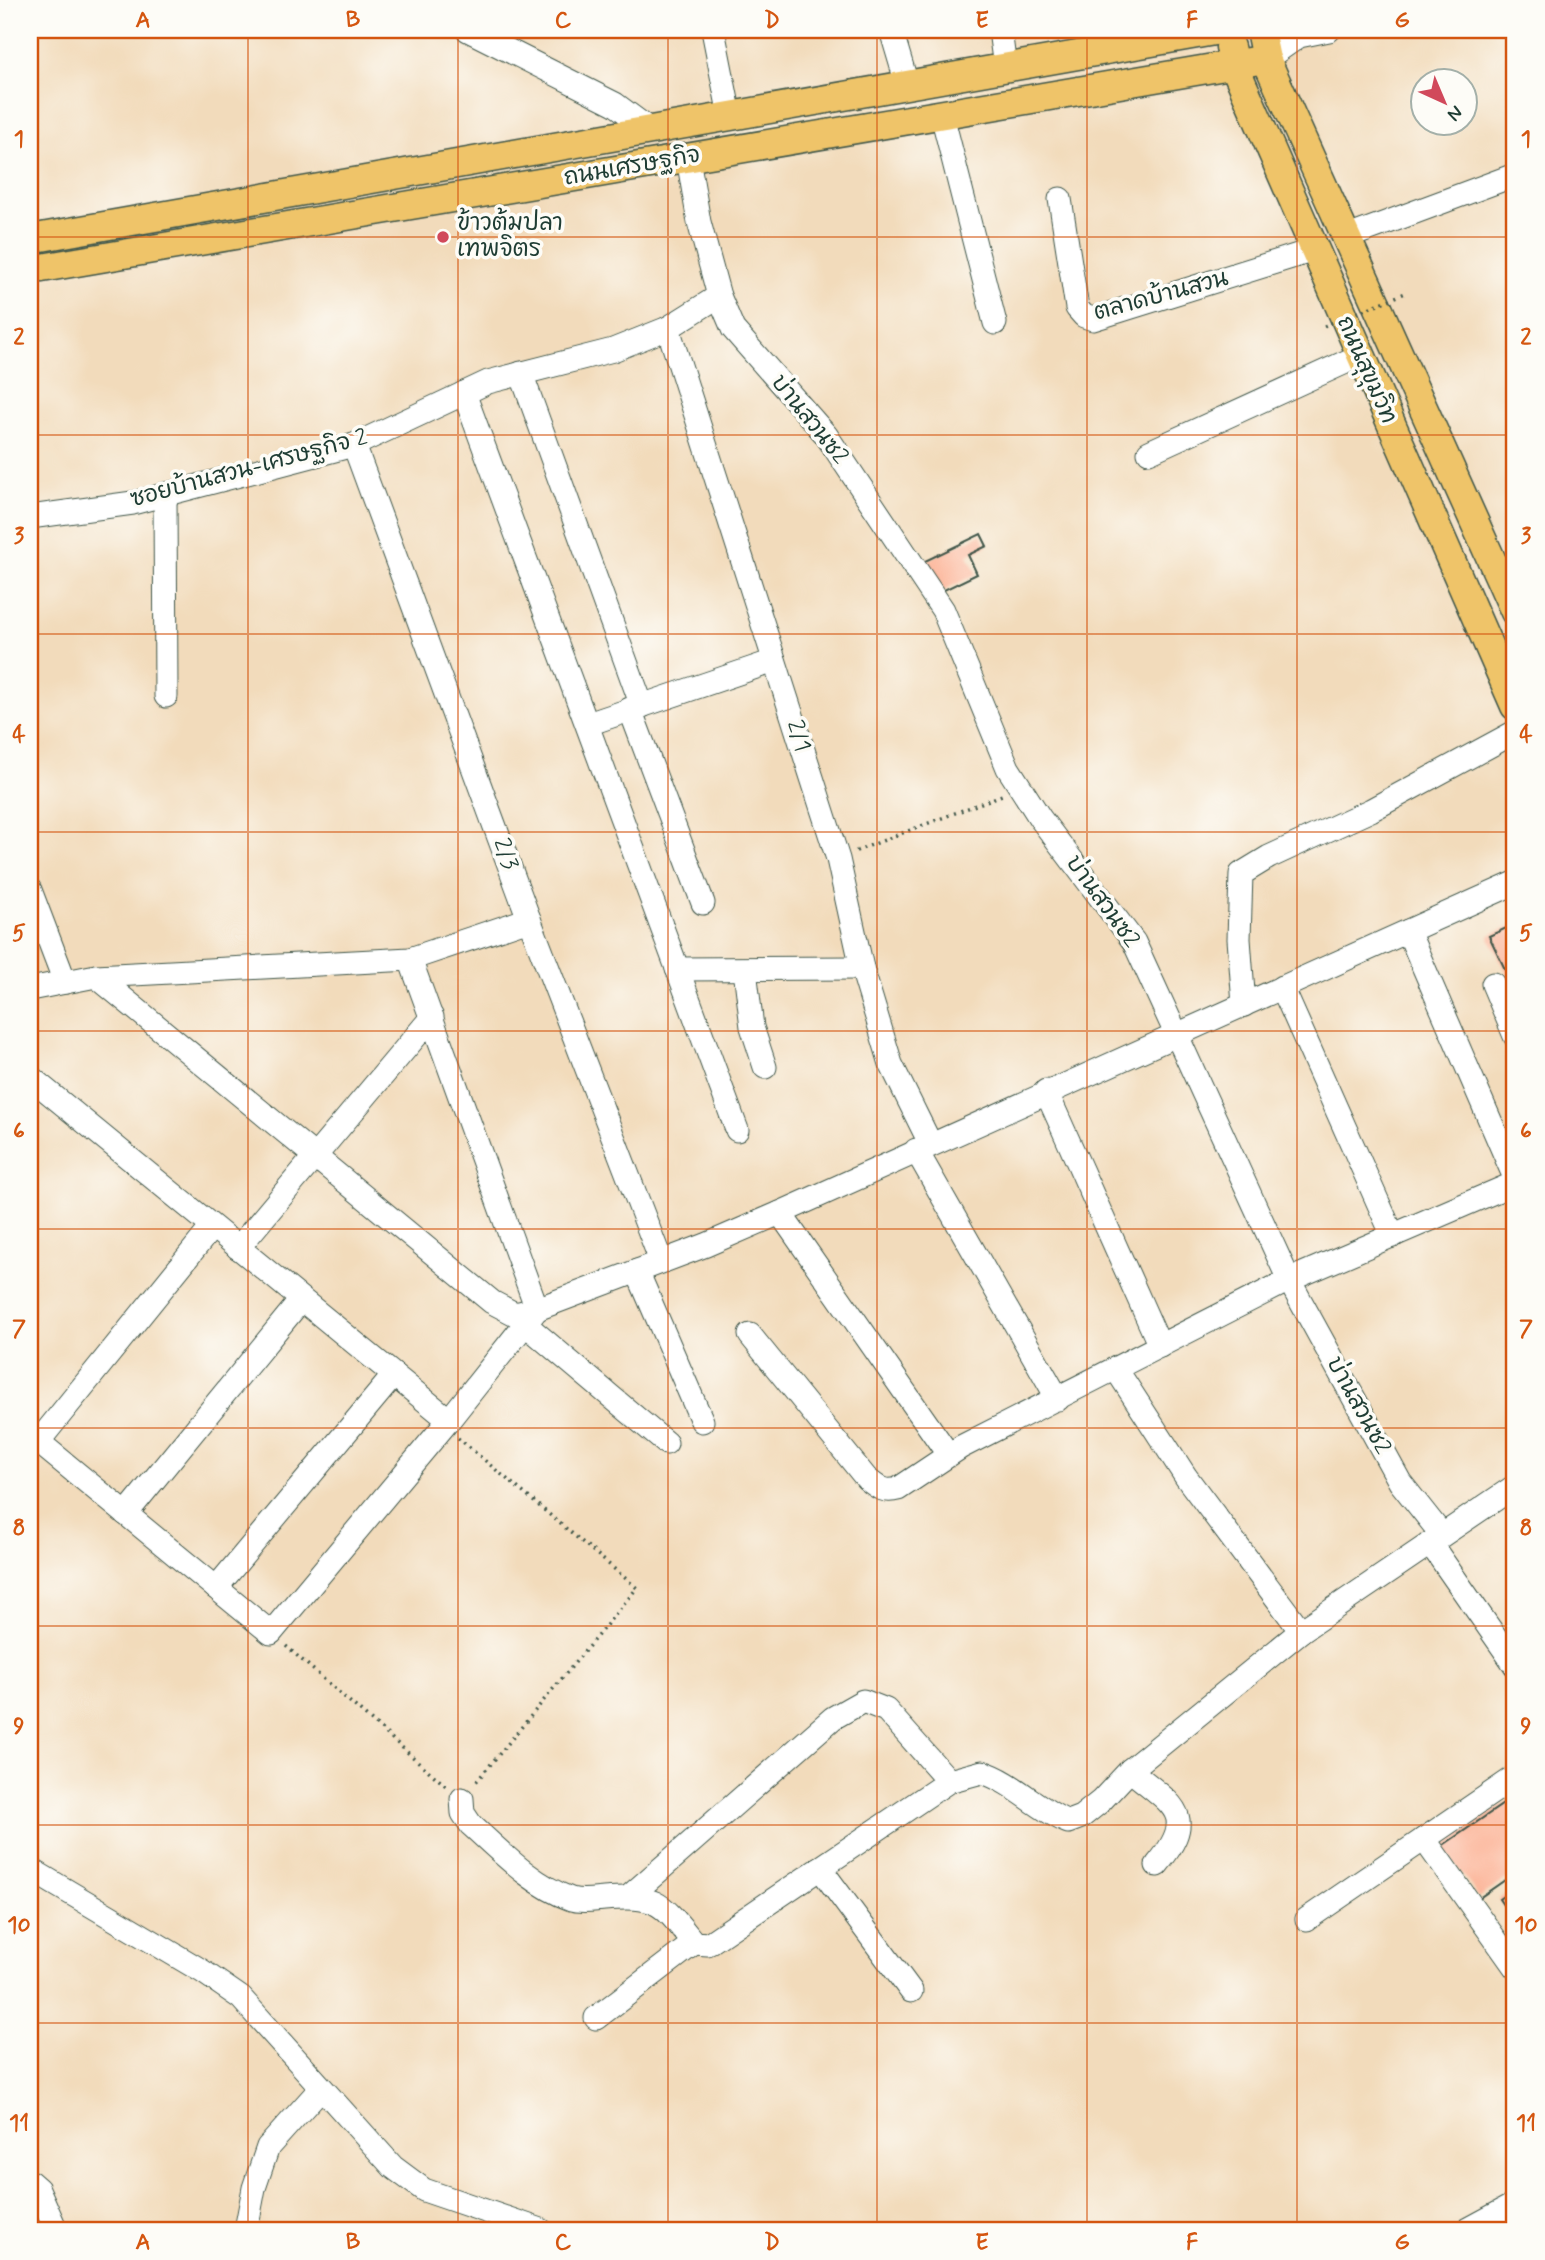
<svg xmlns="http://www.w3.org/2000/svg" width="1545" height="2260" font-family="Mynerve,'Playpen Sans Thai',sans-serif">
	<style>
		.building { fill: #fca989 }
		.lines { fill: none; stroke-linecap: round; stroke-linejoin: round }
		.minor-casing { stroke: #3f5548; stroke-width: 25 }
		.major-casing { stroke: #3f5548; stroke-width: 31 }
		.path { stroke: #3f5548; stroke-width: 3.5; stroke-dasharray: 2 5; stroke-linecap: butt }
		.minor { stroke: #fff; stroke-width: 23 }
		.major { stroke: #efc469; stroke-width: 28 }
		.path-bridge { stroke: #3f5548; stroke-width: 3.5; stroke-dasharray: 2 5; stroke-linecap: butt }
		.grid { fill: none; stroke: #d45610; stroke-width: 2; stroke-opacity: 0.55 }
		.poi-dot { fill: #d1495b; stroke: #fdfcf7; stroke-width: 2.5 }
		.labels { text-anchor: middle; dominant-baseline: central; stroke-width: 7; stroke-linejoin: round; paint-order: stroke }
		.street-label { font-size: 23px; fill: #1f3d34; stroke: #fdfcf7 }
		.poi-label { font-size: 23px; fill: #1f3d34; stroke: #fdfcf7; text-anchor: start }
		.neatline { fill: none; stroke: #d45610; stroke-width: 2.5 }
		.grid-label { font-size: 23px; text-anchor: middle; font-weight: bold; fill: #d45610 }
	</style>
	<rect width="100%" height="100%" fill="#fdfcf7"/>
	<filter id="ink" filterUnits="userSpaceOnUse"><feTurbulence type="fractalNoise" baseFrequency=".0143" numOctaves="2"/><feDisplacementMap in="SourceGraphic" scale="14" xChannelSelector="R" yChannelSelector="G"/><feConvolveMatrix kernelMatrix="1 2 1 2 8 2 1 2 1" color-interpolation-filters="sRGB"/></filter>
	<filter id="wash" filterUnits="userSpaceOnUse"><feTurbulence type="fractalNoise" baseFrequency=".00686" numOctaves="4" result="noise"/><feDisplacementMap in="SourceGraphic" scale="28" xChannelSelector="R" yChannelSelector="G"/><feGaussianBlur stdDeviation="1.57" result="paint"/><feColorMatrix in="noise" values="0 0 0 0 0 0 0 0 0 0 0 0 0 0 0 0 0 1.4 0 .05"/><feComposite in="paint" operator="in"/></filter>
	<g filter="url(#wash)">
		<rect width="100%" height="100%" fill="#f2dbbb"/>
		<g id="blocks">
			<g class="building">
				<polygon points="981,534 987,546 968,555 977,574 938,593 923,562"/>
				<polygon points="1515,924 1515,990 1489,936"/>
				<polygon points="1515,1796 1515,1873 1479,1898 1442,1846"/>
				<polygon points="1515,1888 1515,1922 1499,1899"/>
			</g>
		</g>
	</g>
	<g filter="url(#ink)">
		<use href="#blocks" fill-opacity="0" stroke="#3f5548" stroke-width="2"/>
		<g class="lines">
			<g class="minor-casing">
				<g id="minor">
					<polyline points="468,30 615,104 650,130"/>
					<polyline points="713,30 730,116"/>
					<polyline points="891,30 907,84"/>
					<polyline points="1000,30 1005,68"/>
					<polyline points="1266,59 1299,36 1329,30"/>
					<polyline points="942,115 995,323"/>
					<polyline points="688,158 699,222 719,296 733,329 826,435 943,610 1008,768 1040,818 1134,942 1289,1280 1400,1482 1442,1535"/>
					<polyline points="1060,199 1077,308 1084,316 1093,319 1314,250"/>
					<polyline points="1348,237 1512,176"/>
					<polyline points="668,328 838,859 862,968 891,1064 930,1143"/>
					<polyline points="521,373 642,706"/>
					<polyline points="464,393 737,1130"/>
					<polyline points="354,445 529,919 661,1261"/>
					<polyline points="1149,452 1359,356"/>
					<polyline points="165,494 166,696"/>
					<polyline points="30,517 133,503 354,445 488,382 613,350 668,328 719,296"/>
					<polyline points="630,709 703,903"/>
					<polyline points="588,724 774,661"/>
					<polyline points="30,890 65,982"/>
					<polyline points="1408,931 1515,1178"/>
					<polyline points="410,959 537,1309"/>
					<polyline points="677,969 862,968"/>
					<polyline points="745,970 752,1027 765,1067"/>
					<polyline points="96,976 492,1302 515,1314 537,1309 706,1245 780,1213 1515,883"/>
					<polyline points="1493,984 1515,1036"/>
					<polyline points="1282,987 1393,1236"/>
					<polyline points="30,989 96,976 410,959 529,919"/>
					<polyline points="1244,1005 1239,939 1241,874 1269,857 1371,810 1515,732"/>
					<polyline points="30,1077 449,1420"/>
					<polyline points="1046,1091 1160,1346"/>
					<polyline points="916,1150 1058,1399"/>
					<polyline points="780,1213 948,1454"/>
					<polyline points="238,1248 432,1017"/>
					<polyline points="637,1271 702,1421"/>
					<polyline points="525,1324 666,1443"/>
					<path d="M750,1335L866,1478C877,1487 883,1493 898,1489L961,1447L1289,1280L1515,1183"/>
					<polyline points="1116,1369 1186,1477 1301,1631"/>
					<polyline points="30,1435 271,1633 449,1420 537,1309"/>
					<polyline points="38,1442 212,1227"/>
					<polyline points="126,1514 301,1300"/>
					<polyline points="1430,1543 1515,1665"/>
					<polyline points="216,1588 394,1375"/>
					<path d="M1130,1770C1171,1805 1200,1813 1157,1865"/>
					<path d="M462,1799L463,1813L471,1825C501,1852 532,1885 571,1899C581,1902 593,1900 604,1899C658,1895 660,1901 694,1943L708,1944L949,1781L982,1772C1014,1782 1037,1809 1068,1822L1081,1817L1101,1801L1130,1770L1301,1631L1515,1486"/>
					<polyline points="1424,1839 1515,1967"/>
					<polyline points="820,1868 911,1991"/>
					<polyline points="30,1869 202,1971 241,1998 393,2167 424,2190 541,2230"/>
					<polyline points="630,1896 833,1718 863,1701 886,1710 949,1781"/>
					<polyline points="1307,1919 1515,1777"/>
					<polyline points="596,2018 694,1943"/>
					<polyline points="30,2182 38,2189 56,2230"/>
					<polyline points="246,2230 254,2188 268,2147 321,2088"/>
					<polyline points="1467,2230 1515,2204"/>
				</g>
			</g>
			<g class="major-casing">
				<g id="major">
					<polyline points="1260,30 1266,59 1515,612"/>
					<polyline points="1230,47 1234,65 1515,706"/>
					<polyline points="30,239 1220,30"/>
					<polyline points="30,270 1266,59"/>
				</g>
			</g>
			<g class="path">
				<polyline points="856,851 1002,795"/>
				<polyline points="458,1438 637,1588 476,1782"/>
				<polyline points="286,1646 446,1786"/>
			</g>
			<use href="#minor" class="minor"/>
			<use href="#major" class="major"/>
			<polyline class="path-bridge" points="1324,326 1408,292"/>
		</g>
	</g>
	<path class="grid" d="M248,30V2230M458,30V2230M668,30V2230M877,30V2230M1087,30V2230M1297,30V2230M30,237H1515M30,435H1515M30,634H1515M30,832H1515M30,1031H1515M30,1229H1515M30,1428H1515M30,1626H1515M30,1825H1515M30,2023H1515"/>
	<circle class="poi-dot" cx="443" cy="237" r="7"/>
	<g class="labels">
		<g class="street-label">
			<text transform="translate(632 167) rotate(-10)">ถนนเศรษฐกิจ</text>
			<text transform="translate(1161 296) rotate(-15)">ตลาดบ้านสวน</text>
			<text transform="translate(1366 370) rotate(66)">ถนนสุขุมวิท</text>
			<text transform="translate(809 420) rotate(51)">บ่านสวนซ2</text>
			<text transform="translate(249 469) rotate(-15)">ซอยบ้านสวน-เศรษฐกิจ 2</text>
			<text transform="translate(798 736) rotate(72)">2/1</text>
			<text transform="translate(505 854) rotate(70)">2/3</text>
			<text transform="translate(1102 902) rotate(54)">บ่านสวนซ2</text>
			<text transform="translate(1358 1406) rotate(61)">บ่านสวนซ2</text>
		</g>
		<g class="poi-label">
			<text x="457" y="224">ข้าวต้มปลา<tspan x="457" dy="26">เทพจิตร</tspan></text>
		</g>
	</g>
	<rect width="1545" height="2260" fill="none" stroke="#fdfcf7" stroke-width="77"/>
	<g transform="translate(1444 102) rotate(136)"><circle r="33" fill="#fdfcf7" stroke="#a4b0a9" stroke-width="2"/>
	<path d="M0-5L12 26L0 18L-12 26Z" fill="#d1495b"/>
	<text y="-10" font-size="19" font-weight="bold" text-anchor="middle" fill="#1f3d34">N</text>
	</g>
	<rect x="38" y="38" width="1468" height="2184" class="neatline"/>
	<g class="grid-label">
		<text x="143" y="27">A</text>
		<text x="353" y="27">B</text>
		<text x="563" y="27">C</text>
		<text x="772" y="27">D</text>
		<text x="982" y="27">E</text>
		<text x="1192" y="27">F</text>
		<text x="1402" y="27">G</text>
		<text x="19" y="146">1</text>
		<text x="1526" y="146">1</text>
		<text x="19" y="344">2</text>
		<text x="1526" y="344">2</text>
		<text x="19" y="543">3</text>
		<text x="1526" y="543">3</text>
		<text x="19" y="741">4</text>
		<text x="1526" y="741">4</text>
		<text x="19" y="940">5</text>
		<text x="1526" y="940">5</text>
		<text x="19" y="1138">6</text>
		<text x="1526" y="1138">6</text>
		<text x="19" y="1336">7</text>
		<text x="1526" y="1336">7</text>
		<text x="19" y="1535">8</text>
		<text x="1526" y="1535">8</text>
		<text x="19" y="1733">9</text>
		<text x="1526" y="1733">9</text>
		<text x="19" y="1932">10</text>
		<text x="1526" y="1932">10</text>
		<text x="19" y="2130">11</text>
		<text x="1526" y="2130">11</text>
		<text x="143" y="2249">A</text>
		<text x="353" y="2249">B</text>
		<text x="563" y="2249">C</text>
		<text x="772" y="2249">D</text>
		<text x="982" y="2249">E</text>
		<text x="1192" y="2249">F</text>
		<text x="1402" y="2249">G</text>
	</g>
</svg>
